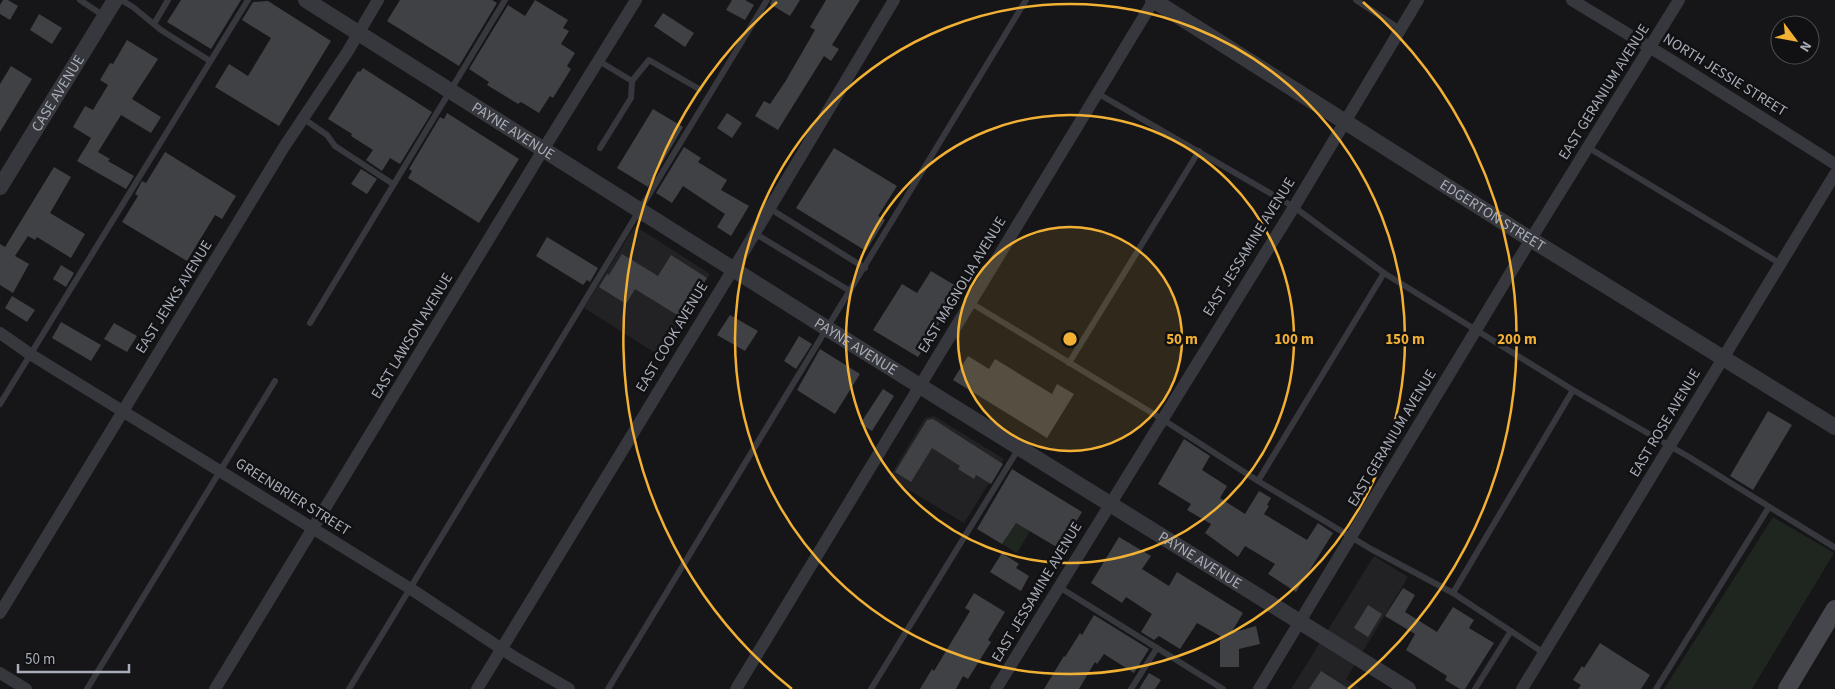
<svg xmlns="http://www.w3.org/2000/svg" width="1835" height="689" font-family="'Source Sans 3',sans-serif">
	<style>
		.built { fill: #222225 }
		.green { fill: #1e261f }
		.building { fill: #404145 }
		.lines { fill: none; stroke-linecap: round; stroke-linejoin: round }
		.service { stroke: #37383d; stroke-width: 6 }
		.minor { stroke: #37383d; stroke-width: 12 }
		.tertiary { stroke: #37383d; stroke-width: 16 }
		.secondary { stroke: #45474d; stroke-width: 18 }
		.ring { fill: none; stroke: #f2b134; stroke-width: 2.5 }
		.labels { text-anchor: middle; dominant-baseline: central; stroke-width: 5; stroke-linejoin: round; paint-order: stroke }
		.street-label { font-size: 15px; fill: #a8adb8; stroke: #111113 }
		.centre { fill: #f2b134; stroke: #111113; stroke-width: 2.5 }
		.ring-label { font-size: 15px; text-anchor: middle; font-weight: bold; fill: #f2b134; stroke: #111113; stroke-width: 5; stroke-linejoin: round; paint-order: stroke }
	</style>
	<rect width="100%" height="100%" fill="#161618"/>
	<g class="built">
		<polygon points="635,226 710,274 660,356 584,308"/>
		<polygon points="934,416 1004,459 964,523 889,478 925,418"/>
		<polygon points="1374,556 1408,577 1346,679 1361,689 1291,689"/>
	</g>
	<g class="green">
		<polygon points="1039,485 1052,494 1017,553 1002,544"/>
		<polygon points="1773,517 1834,553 1752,689 1664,689"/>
	</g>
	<g class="building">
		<polygon points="3,0 8,0 18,6 10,20 0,14 0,5"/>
		<polygon points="181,0 241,0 211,49 167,22"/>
		<polygon points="400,0 492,0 497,3 459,66 387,21"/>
		<polygon points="535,0 568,20 563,28 569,31 561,44 575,53 567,66 571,69 553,98 550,96 539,113 521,102 518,104 487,85 489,82 469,69 508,5 525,16"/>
		<polygon points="732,0 745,0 754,5 745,20 726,10"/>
		<polygon points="772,0 800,0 790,16 770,4"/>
		<polygon points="826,0 860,0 832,45 839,49 831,61 824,56 778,130 755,116 764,101 770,104 785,82 815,30 810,27"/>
		<polygon points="268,1 331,41 279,126 215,87 229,64 248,76 271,38 242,20 253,2"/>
		<polygon points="663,13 694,33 685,47 654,26"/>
		<polygon points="39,14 62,28 52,44 30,30"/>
		<polygon points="127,40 158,59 132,99 161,117 151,133 121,115 98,152 110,159 108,161 134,176 126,189 77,161 91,138 73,127 85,106 93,110 108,85 100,80 110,63 113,64"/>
		<polygon points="11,66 32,79 0,132 0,84"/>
		<polygon points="363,68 432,112 400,164 390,158 382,171 366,160 373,150 351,136 352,134 328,119 358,71 360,72"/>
		<polygon points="653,109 683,127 648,187 617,168"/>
		<polygon points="447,113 519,159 479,223 408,178 412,171 409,169 440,117 444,119"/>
		<polygon points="727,113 742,123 732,138 717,128"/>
		<polygon points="684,147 701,158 698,162 727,180 721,190 749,206 731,236 717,227 725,214 683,186 672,203 656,193"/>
		<polygon points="834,148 897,186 878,216 885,220 866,251 796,208"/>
		<polygon points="165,152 236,196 222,219 215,215 187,261 122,222 138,196 135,194 142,181 146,183"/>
		<polygon points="54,167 71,177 50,213 85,234 71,258 37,237 35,240 28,236 15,256 29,264 13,293 0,285 0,244 5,247"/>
		<polygon points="361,169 377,179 367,194 351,184"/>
		<polygon points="547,237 598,268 590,282 587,280 583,285 536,256"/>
		<polygon points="622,254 658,276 671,255 707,278 682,318 635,289 626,304 599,287 607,274 609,275"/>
		<polygon points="61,265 74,273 66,287 53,279"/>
		<polygon points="931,271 961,289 918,357 873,330 902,284 917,293"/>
		<polygon points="12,296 35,310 27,322 5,308"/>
		<polygon points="730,315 758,331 745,351 717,335"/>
		<polygon points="61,322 101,345 91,361 52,338"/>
		<polygon points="114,323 137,336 127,352 104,339"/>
		<polygon points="799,336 812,344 796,369 784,361"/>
		<polygon points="820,349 860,374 835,414 797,390"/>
		<polygon points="968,356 989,369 995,359 1052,394 1057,384 1074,394 1047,438 953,380"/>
		<polygon points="883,389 894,396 872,431 860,424"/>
		<polygon points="1768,411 1792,425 1753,490 1730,476"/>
		<polygon points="933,419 1003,464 991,484 976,475 974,479 958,469 960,466 932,448 911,482 895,472 927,420"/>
		<polygon points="1184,439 1210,456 1202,470 1227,486 1220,498 1245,514 1259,491 1271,498 1267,505 1269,506 1264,514 1307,540 1318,523 1333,533 1296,592 1268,574 1275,564 1245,546 1238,557 1205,533 1211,524 1187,510 1191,504 1158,484"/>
		<polygon points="1012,469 1082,512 1060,549 1016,523 1002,544 977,529"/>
		<polygon points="1119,537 1151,556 1142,569 1169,586 1177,572 1243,613 1231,633 1256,626 1260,644 1239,649 1239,667 1220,667 1220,636 1197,623 1180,649 1159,636 1154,640 1141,632 1152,614 1126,597 1122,603 1091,583"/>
		<polygon points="1002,553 1019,564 1016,568 1029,576 1021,591 990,572"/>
		<polygon points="1403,588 1415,595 1405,612 1437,632 1453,607 1474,620 1469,628 1494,643 1465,689 1460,689 1445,680 1447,676 1406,650 1415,634 1385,616"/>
		<polygon points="974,593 1005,612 988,640 991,642 968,679 963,676 956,689 920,689 932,669 934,671 970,611 965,608"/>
		<polygon points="1368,605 1382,614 1368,637 1354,628"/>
		<polygon points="1094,615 1149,649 1134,673 1104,654 1097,664 1095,662 1079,689 1044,689 1064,656 1065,657 1080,633 1082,635"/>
		<polygon points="1600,643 1650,675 1641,689 1578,689 1581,685 1573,680 1582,666 1584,668"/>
		<polygon points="1321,671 1349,689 1309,689"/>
		<polygon points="1149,673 1161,680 1155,689 1139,689"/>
	</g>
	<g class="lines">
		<g class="service">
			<polyline points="80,0 104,16"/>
			<polyline points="121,0 133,7 161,30 210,61"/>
			<polyline points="1356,0 1400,29"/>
			<polyline points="154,24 168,0"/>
			<polyline points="599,61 632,81 631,98 600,148"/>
			<polyline points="632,81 649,60 699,89"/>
			<polyline points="1097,93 1294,207 1384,273 1573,390 1689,457 1834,547"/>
			<polyline points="304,119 327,135 335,146 393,184"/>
			<polyline points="1589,148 1781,264"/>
			<polyline points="769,208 865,268"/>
			<polyline points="754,233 850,291"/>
			<polyline points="971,303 1162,419 1258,481 1371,549 1453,593 1544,653"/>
			<polyline points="310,323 505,0"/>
			<polyline points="1069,363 1199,151"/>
			<polyline points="0,404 248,0"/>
			<polyline points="1258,481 1384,273"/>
			<polyline points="1059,587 1223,689"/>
			<polyline points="1453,593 1573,390"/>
			<polyline points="87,689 275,381"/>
			<polyline points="349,689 767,0"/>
			<polyline points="608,689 1026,0"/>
			<polyline points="871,689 1019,448"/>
			<polyline points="1131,689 1157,648"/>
			<polyline points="1475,689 1511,631"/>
			<polyline points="1656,689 1769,507"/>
		</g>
		<g class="minor">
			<polyline points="1572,0 1669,59 1835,164"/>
			<polyline points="0,333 30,354 411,589 514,657 569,689"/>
			<polyline points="0,613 284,147 348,51 378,0"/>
			<polyline points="0,673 26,689"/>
			<polyline points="215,689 543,150 636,0"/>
			<polyline points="477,689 743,253 894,0"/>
			<polyline points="736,689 1154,0"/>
			<polyline points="996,689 1294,207 1418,0"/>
			<polyline points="1259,689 1531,239 1679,0"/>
			<polyline points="1522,689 1835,174"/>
		</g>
		<g class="tertiary">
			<path id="s1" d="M306,0L828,329L1408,689"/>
			<path id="s2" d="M1153,0L1519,232L1835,427"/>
			<path id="s3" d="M0,187L115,0"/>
		</g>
		<polyline class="secondary" points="1787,689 1835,609"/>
	</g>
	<circle cx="1070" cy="339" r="112" fill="#f2b134" fill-opacity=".12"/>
	<g class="ring">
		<circle cx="1070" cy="339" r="112"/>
		<circle cx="1070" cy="339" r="224"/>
		<circle cx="1070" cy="339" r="335"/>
		<path d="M792 689A447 447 0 0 1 777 2M1363 2A447 447 0 0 1 1348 689"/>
	</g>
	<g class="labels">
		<g class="street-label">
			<text transform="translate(1725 75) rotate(32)">NORTH JESSIE STREET</text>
			<text transform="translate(1604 92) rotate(-58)">EAST GERANIUM AVENUE</text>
			<text stroke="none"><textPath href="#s3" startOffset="110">CASE AVENUE</textPath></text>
			<text stroke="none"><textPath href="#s1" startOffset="245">PAYNE AVENUE</textPath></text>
			<text stroke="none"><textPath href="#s2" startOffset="402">EDGERTON STREET</textPath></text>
			<text transform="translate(1249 247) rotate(-58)">EAST JESSAMINE AVENUE</text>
			<text transform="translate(962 285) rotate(-59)">EAST MAGNOLIA AVENUE</text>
			<text transform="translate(174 297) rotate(-58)">EAST JENKS AVENUE</text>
			<text transform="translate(412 336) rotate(-59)">EAST LAWSON AVENUE</text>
			<text transform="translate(672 337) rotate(-59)">EAST COOK AVENUE</text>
			<text stroke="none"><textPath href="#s1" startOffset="650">PAYNE AVENUE</textPath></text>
			<text transform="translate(1665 423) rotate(-59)">EAST ROSE AVENUE</text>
			<text transform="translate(1392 438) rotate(-59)">EAST GERANIUM AVENUE</text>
			<text transform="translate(293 497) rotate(32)">GREENBRIER STREET</text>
			<text stroke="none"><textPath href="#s1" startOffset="1055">PAYNE AVENUE</textPath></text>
			<text transform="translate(1037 592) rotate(-59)">EAST JESSAMINE AVENUE</text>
		</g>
	</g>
	<circle cx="1070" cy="339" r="8" class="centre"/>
	<g class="ring-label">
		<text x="1182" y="344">50 m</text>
		<text x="1294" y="344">100 m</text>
		<text x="1405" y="344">150 m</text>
		<text x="1517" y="344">200 m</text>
	</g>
	<g transform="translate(1795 40) rotate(122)"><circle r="24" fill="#111113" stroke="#4d4f55"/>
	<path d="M0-4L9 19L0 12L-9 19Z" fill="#f2b134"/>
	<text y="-8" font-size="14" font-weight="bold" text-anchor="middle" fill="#a8adb8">N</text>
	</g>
	<path d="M18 664v8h111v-8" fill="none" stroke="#a8adb8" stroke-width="2.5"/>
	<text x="25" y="664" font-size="15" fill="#a8adb8" stroke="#111113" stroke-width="4" paint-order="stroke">50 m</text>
</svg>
